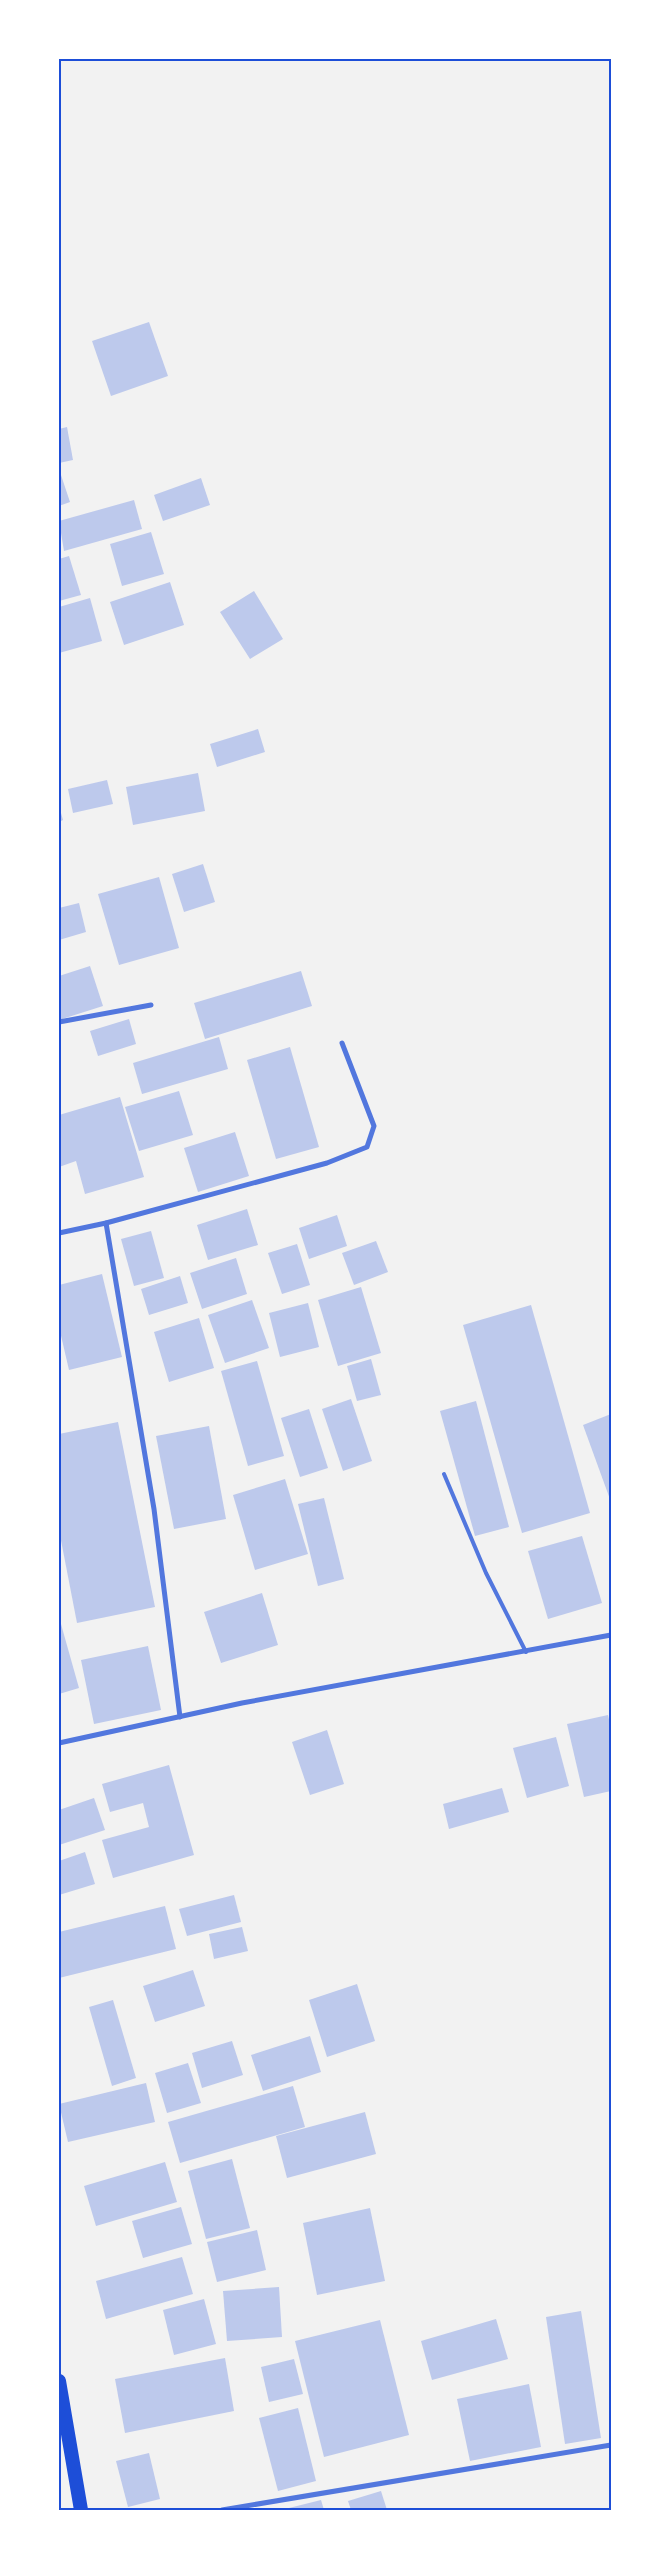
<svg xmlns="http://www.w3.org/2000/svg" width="670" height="2569" font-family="'Nunito Sans',sans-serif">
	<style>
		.building { fill: #bdc9ec }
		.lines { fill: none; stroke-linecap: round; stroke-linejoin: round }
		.service { stroke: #5277de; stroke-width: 4 }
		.minor { stroke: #5277de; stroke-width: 5 }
		.trunk { stroke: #1d4ed8; stroke-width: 14 }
		.neatline { fill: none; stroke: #1d4ed8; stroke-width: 2 }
	</style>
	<rect width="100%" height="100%" fill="#f2f2f2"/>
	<g class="building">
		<polygon points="149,322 168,376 111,396 92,341"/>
		<polygon points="67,427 73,460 59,463 59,429"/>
		<polygon points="59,469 70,502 59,506"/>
		<polygon points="201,478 210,505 163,521 154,495"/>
		<polygon points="134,500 142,529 64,551 59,521"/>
		<polygon points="151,532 164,574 122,586 110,544"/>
		<polygon points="69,556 81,595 59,601 59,559"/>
		<polygon points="170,582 184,625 124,645 110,602"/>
		<polygon points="254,591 283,639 250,659 220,612"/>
		<polygon points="90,598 102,641 59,653 59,607"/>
		<polygon points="258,729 265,752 217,767 210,744"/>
		<polygon points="198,773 205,811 133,825 126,787"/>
		<polygon points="107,780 113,804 73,813 68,789"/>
		<polygon points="59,806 63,820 59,822"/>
		<polygon points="203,864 215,902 184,912 172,874"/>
		<polygon points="159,877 179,948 119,965 98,894"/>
		<polygon points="79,903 86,932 59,940 59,908"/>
		<polygon points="90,966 103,1006 59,1020 59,976"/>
		<polygon points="301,971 312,1006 205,1039 194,1003"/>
		<polygon points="129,1019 136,1044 98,1056 90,1031"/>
		<polygon points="219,1037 228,1069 142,1094 133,1063"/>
		<polygon points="290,1047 319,1147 276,1159 247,1060"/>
		<polygon points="179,1091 193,1135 139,1151 125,1107"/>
		<polygon points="120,1097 144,1177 85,1194 76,1161 59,1167 59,1115"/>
		<polygon points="235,1132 249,1176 198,1192 184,1148"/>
		<polygon points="247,1209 258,1245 208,1260 197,1225"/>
		<polygon points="337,1215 347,1246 309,1259 299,1228"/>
		<polygon points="151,1231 164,1278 134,1286 121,1239"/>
		<polygon points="376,1241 388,1272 354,1285 342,1253"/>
		<polygon points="297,1244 310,1285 282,1294 268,1253"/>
		<polygon points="236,1258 247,1294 202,1309 190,1273"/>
		<polygon points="102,1274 122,1357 69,1370 59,1327 59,1285"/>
		<polygon points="180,1276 188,1303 149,1315 141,1289"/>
		<polygon points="361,1287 381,1353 338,1366 318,1300"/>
		<polygon points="252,1300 269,1348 225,1363 208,1315"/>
		<polygon points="308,1303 319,1347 280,1357 269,1313"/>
		<polygon points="531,1305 590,1513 522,1533 463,1325"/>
		<polygon points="199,1318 214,1368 169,1382 154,1332"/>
		<polygon points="371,1359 381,1395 357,1401 347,1366"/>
		<polygon points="257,1361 284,1456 248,1466 221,1371"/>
		<polygon points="351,1399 372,1461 343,1471 322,1409"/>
		<polygon points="476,1401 509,1527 475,1536 440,1411"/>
		<polygon points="309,1409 328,1468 300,1477 281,1418"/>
		<polygon points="611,1414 611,1502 583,1425"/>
		<polygon points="118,1422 155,1607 77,1623 59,1530 59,1434"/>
		<polygon points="209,1426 226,1519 174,1529 156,1436"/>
		<polygon points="285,1479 308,1554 255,1570 233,1495"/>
		<polygon points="324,1498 344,1579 318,1586 298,1504"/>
		<polygon points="582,1536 602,1603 548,1619 528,1551"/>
		<polygon points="262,1593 278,1645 221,1663 204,1612"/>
		<polygon points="59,1617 79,1688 59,1694"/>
		<polygon points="148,1646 161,1710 94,1724 81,1660"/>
		<polygon points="608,1715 611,1728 611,1791 584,1797 567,1724"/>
		<polygon points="327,1730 344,1784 310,1795 292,1742"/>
		<polygon points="556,1737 569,1786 527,1798 513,1748"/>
		<polygon points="169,1765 194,1855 113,1878 102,1840 149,1827 143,1803 110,1812 102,1784"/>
		<polygon points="502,1788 509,1812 449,1829 443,1804"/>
		<polygon points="94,1798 105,1830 59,1845 59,1810"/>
		<polygon points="85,1852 95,1884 59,1895 59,1861"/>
		<polygon points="234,1895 241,1922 187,1936 179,1909"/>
		<polygon points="165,1906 176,1949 59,1978 59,1932"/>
		<polygon points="242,1927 248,1951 214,1959 209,1934"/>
		<polygon points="193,1970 205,2006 155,2022 143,1986"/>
		<polygon points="357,1984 375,2041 327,2057 309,2000"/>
		<polygon points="113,2000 136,2078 112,2086 89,2007"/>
		<polygon points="310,2036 321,2072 263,2091 251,2055"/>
		<polygon points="232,2041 243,2075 202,2088 192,2053"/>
		<polygon points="188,2063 201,2103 167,2113 155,2073"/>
		<polygon points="146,2083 155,2122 68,2142 59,2104"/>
		<polygon points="293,2086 305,2127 180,2163 168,2122"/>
		<polygon points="365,2112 376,2154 287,2178 276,2136"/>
		<polygon points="232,2159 250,2228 206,2239 188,2171"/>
		<polygon points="165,2162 177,2202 96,2226 84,2186"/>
		<polygon points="181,2207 192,2244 143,2258 132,2221"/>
		<polygon points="370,2208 385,2281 317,2295 303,2223"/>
		<polygon points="257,2230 266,2270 217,2282 207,2242"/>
		<polygon points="182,2257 193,2294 106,2319 96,2281"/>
		<polygon points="279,2287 282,2337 227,2341 223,2291"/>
		<polygon points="204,2299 216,2344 174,2355 163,2310"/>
		<polygon points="581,2311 601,2438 565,2444 546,2317"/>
		<polygon points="496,2319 508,2359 432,2380 421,2341"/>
		<polygon points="380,2320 409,2435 324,2457 295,2341"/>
		<polygon points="225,2358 234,2411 125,2433 115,2379"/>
		<polygon points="294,2359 303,2394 269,2402 261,2367"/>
		<polygon points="529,2384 541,2447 470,2461 457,2399"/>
		<polygon points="298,2408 316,2481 278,2491 259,2418"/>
		<polygon points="149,2453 160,2499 128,2507 116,2461"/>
		<polygon points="381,2491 387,2510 351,2510 348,2501"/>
		<polygon points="321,2500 324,2510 281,2510"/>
	</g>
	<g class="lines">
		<polyline class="service" points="444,1474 486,1573 526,1652"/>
		<g class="minor">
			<polyline points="59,1022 151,1005"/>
			<polyline points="106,1223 154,1509 180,1717"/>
			<polyline points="59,1233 106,1223 327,1163 367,1147 374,1126 342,1043"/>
			<polyline points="59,1743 242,1703 611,1635"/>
			<polyline points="222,2510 611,2445"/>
		</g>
		<polyline class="trunk" points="59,2381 81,2510"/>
	</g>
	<rect width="670" height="2569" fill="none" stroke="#ffffff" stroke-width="120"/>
	<rect x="60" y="60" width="550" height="2449" class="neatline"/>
</svg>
